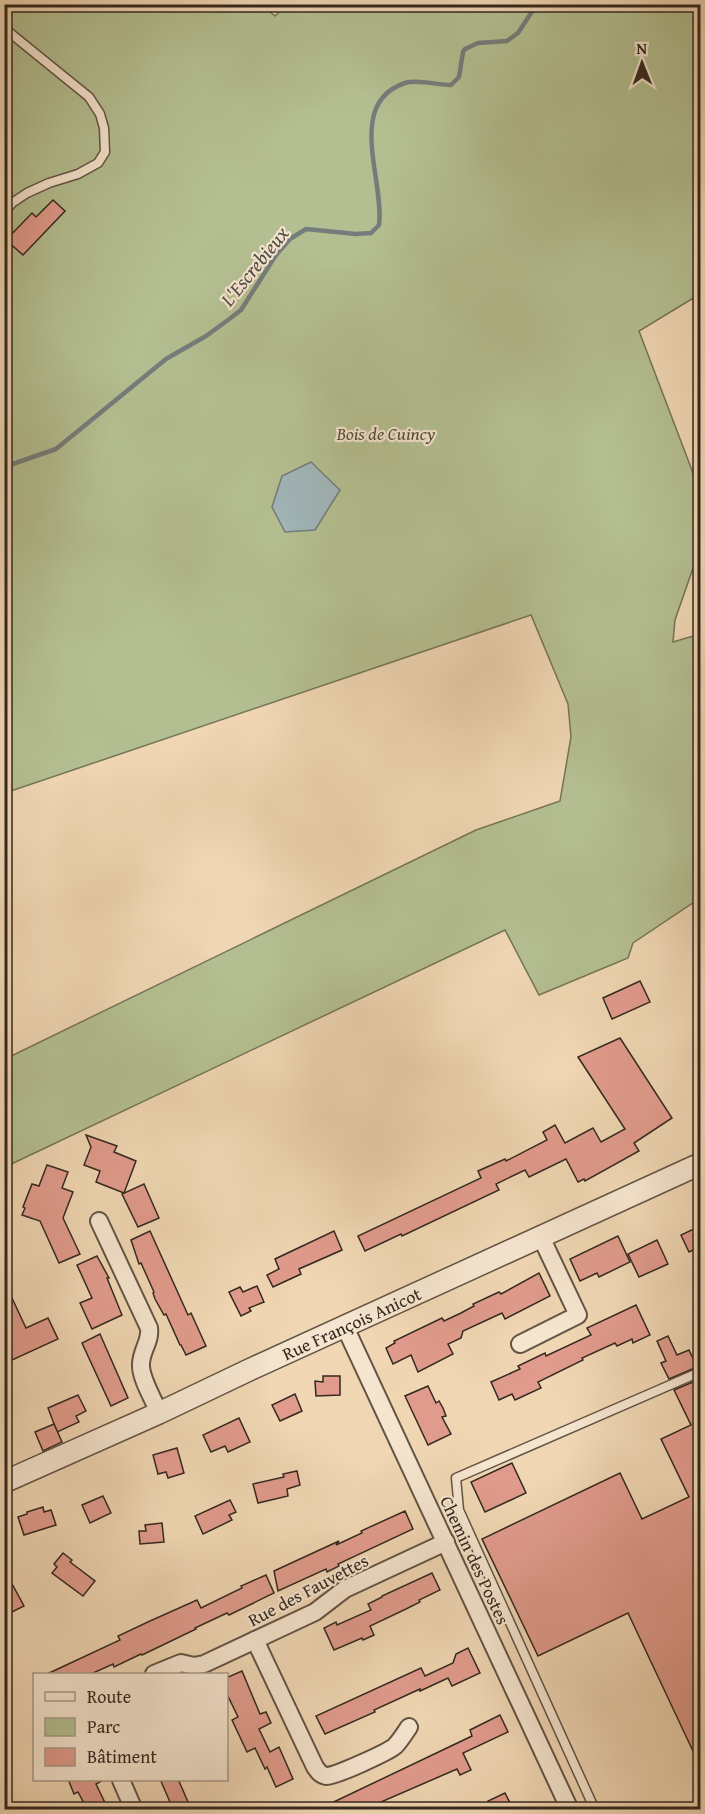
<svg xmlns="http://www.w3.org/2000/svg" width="705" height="1814" font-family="'Gentium Book Plus',serif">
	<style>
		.green { fill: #b4bf91; stroke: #747458; stroke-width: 1.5 }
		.water { fill: #a1b6ba; stroke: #757d7c; stroke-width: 1.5 }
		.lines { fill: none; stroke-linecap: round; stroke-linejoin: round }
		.stream { stroke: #757d7c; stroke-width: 4.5 }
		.building { fill: #e19b8c; stroke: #33281f; stroke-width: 1.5 }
		.service-casing { stroke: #625444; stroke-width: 11 }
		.minor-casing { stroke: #625444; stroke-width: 20 }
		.tertiary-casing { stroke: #625444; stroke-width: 24 }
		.service { stroke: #f5e4ce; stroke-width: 8 }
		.minor { stroke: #f5e4ce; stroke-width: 16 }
		.tertiary { stroke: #f5e4ce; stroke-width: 21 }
		.labels { text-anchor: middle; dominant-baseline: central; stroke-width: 4.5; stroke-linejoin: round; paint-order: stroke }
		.park-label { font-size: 18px; font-style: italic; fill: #534e3c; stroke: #f5e4ce }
		.street-label { font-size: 18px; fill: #33281f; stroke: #f5e4ce }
		.water-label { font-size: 20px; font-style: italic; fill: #4e4c46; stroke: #f5e4ce }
	</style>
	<rect width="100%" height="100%" fill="#f0d6b3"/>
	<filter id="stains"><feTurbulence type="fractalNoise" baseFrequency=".00333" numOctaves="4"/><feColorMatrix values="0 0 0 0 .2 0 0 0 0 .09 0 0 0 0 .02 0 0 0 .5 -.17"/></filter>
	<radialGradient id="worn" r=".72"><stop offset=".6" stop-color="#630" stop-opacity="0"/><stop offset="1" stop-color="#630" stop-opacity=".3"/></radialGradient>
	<polygon class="green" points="261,4 275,16 287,4 700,5 700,294 639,331 693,473 700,508 700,548 675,620 673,642 700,634 700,898 633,943 628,958 539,995 505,930 5,1167 5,1059 476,830 560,801 571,737 568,704 531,615 5,793 5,5"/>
	<polygon class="water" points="311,462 340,490 315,530 285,532 272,507 282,476"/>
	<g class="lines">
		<g class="stream">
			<polyline points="693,4 700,9"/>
			<path d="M4,467L56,449L166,359L206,336L228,320L241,310L276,255L290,239L306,229L356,234L371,233L379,225C385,181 345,103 405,83C418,79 437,85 451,85L459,77L463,52L465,49L478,43L507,41L518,33L537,4"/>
		</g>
	</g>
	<g class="building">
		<polygon points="53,200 65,211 23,255 6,240 32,213 36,217"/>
		<polygon points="640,981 650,1002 612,1019 603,998"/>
		<polygon points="620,1038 672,1118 634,1143 639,1151 585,1181 584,1179 578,1182 566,1159 529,1177 525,1170 496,1184 499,1190 402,1236 401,1234 365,1251 358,1236 481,1178 478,1171 505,1159 506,1161 547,1140 543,1132 555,1125 565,1143 593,1128 601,1142 625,1129 578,1057"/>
		<polygon points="86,1135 117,1146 114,1152 136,1161 124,1193 96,1182 100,1171 84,1165 91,1147"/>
		<polygon points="47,1165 68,1172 62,1188 73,1192 63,1218 80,1254 59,1263 40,1221 22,1215 25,1208 23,1207 32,1184 39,1186"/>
		<polygon points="144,1184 159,1218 138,1227 122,1194"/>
		<polygon points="700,1226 700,1247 689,1252 681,1235"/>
		<polygon points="150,1231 188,1315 191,1313 206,1346 186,1355 181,1345 180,1345 166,1314 164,1315 155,1299 153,1293 154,1292 141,1263 139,1264 131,1240"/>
		<polygon points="334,1231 342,1250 299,1269 301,1274 273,1287 267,1275 279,1269 275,1259"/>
		<polygon points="618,1236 630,1262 599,1277 597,1273 580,1281 570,1259"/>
		<polygon points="657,1240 668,1264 639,1277 628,1254"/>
		<polygon points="97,1256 109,1278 107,1278 122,1315 92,1329 80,1303 92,1298 77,1265"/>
		<polygon points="539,1273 550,1296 505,1319 502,1313 463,1331 461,1338 448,1344 453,1354 418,1372 411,1355 393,1364 386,1348 395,1343 394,1341 442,1318 444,1321 461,1313 474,1306 473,1304 499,1292 501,1294"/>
		<polygon points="4,1281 26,1328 48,1318 58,1339 12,1360 4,1344"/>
		<polygon points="257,1286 264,1302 249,1308 251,1311 241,1316 229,1292 240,1287 243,1292"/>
		<polygon points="636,1305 650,1335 633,1343 632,1339 617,1346 615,1343 582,1358 583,1360 538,1382 541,1388 515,1400 512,1394 499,1400 491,1382 520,1369 518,1366 545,1353 546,1356 591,1335 587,1328"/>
		<polygon points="100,1334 128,1398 111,1406 82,1343"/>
		<polygon points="668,1336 677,1355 689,1350 697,1367 669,1379 661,1363 666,1361 657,1341"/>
		<polygon points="323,1376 340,1376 340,1395 316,1396 315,1381 323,1382"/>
		<polygon points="700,1379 700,1766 628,1613 538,1656 482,1539 620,1473 642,1519 689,1497 661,1439 691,1425 674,1390"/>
		<polygon points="428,1386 436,1403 439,1401 443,1408 446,1416 442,1417 451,1434 428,1445 405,1396"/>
		<polygon points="295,1394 302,1411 280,1421 272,1405"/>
		<polygon points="78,1395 86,1411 76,1416 79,1422 57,1432 48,1408"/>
		<polygon points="239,1418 250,1442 228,1452 225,1446 211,1452 203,1435"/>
		<polygon points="54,1424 62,1442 43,1451 35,1432"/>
		<polygon points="177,1448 184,1473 168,1478 166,1472 158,1474 153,1455"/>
		<polygon points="512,1463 526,1493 485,1512 471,1482"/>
		<polygon points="297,1471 300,1485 287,1489 288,1496 258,1503 253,1484 284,1477 283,1474"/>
		<polygon points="103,1496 111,1513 90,1523 82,1505"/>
		<polygon points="230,1500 236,1512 229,1515 232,1520 203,1534 195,1516"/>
		<polygon points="43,1507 44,1512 51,1510 56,1525 24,1535 18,1517 27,1514 27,1512"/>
		<polygon points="405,1511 413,1529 338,1564 339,1566 327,1572 326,1569 278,1591 274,1571 339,1541 336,1545 362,1533 361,1531"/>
		<polygon points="162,1523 164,1542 140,1544 139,1531 146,1531 145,1525"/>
		<polygon points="63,1553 72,1560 70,1562 95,1581 83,1596 52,1573 57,1567 54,1564"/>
		<polygon points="4,1569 24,1606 4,1616"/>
		<polygon points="432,1573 440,1590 419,1600 420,1602 406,1609 370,1626 374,1635 363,1640 362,1638 334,1650 324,1628 336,1622 337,1625 371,1610 368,1604 382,1597 382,1596"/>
		<polygon points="266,1575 274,1593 229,1615 227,1613 195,1628 196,1629 142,1655 141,1654 114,1667 113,1664 91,1674 47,1674 120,1640 118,1636 150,1621 197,1600 201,1608 242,1588 241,1586"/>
		<polygon points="468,1648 480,1673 452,1686 448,1678 420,1691 420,1689 374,1710 375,1712 325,1734 316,1716 421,1668 425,1676 453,1663 456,1654"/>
		<polygon points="242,1671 260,1714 266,1712 271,1723 259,1729 270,1752 279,1747 293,1779 276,1787 267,1767 265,1769 255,1748 247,1752 232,1720 238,1717 226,1692 226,1678"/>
		<polygon points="500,1715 508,1732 463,1753 471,1770 460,1775 457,1769 365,1809 319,1809 472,1736 470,1730"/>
		<polygon points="68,1779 105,1779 96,1784 108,1809 87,1809 78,1792 74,1794"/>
		<polygon points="160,1779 178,1779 188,1802 186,1803 189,1809 173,1809"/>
		<polygon points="505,1793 513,1809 492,1809 488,1801"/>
	</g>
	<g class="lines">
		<g class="service-casing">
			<g id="service">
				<polyline points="4,28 89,97 100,114 104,128 105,152 98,163 78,174 49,183 27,193 12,203 4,212"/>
				<polyline points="595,1810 459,1510 456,1478 700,1372"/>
			</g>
		</g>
		<g class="minor-casing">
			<g id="minor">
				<path d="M99,1221L149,1328C151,1341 141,1351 141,1364C140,1378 154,1400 159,1413"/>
				<polyline points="345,1327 570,1810"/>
				<polyline points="520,1344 578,1315 541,1237"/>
				<path d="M255,1640L315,1767C318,1771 320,1775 326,1776C334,1777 388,1752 395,1746C400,1741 405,1733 409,1727"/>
				<polyline points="154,1674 181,1663 194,1666 204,1664 315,1612 345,1589 446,1542"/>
				<polyline points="121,1780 134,1810"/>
			</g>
		</g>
		<g class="tertiary-casing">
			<g id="tertiary">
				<path id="s1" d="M4,1482L159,1413L249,1370L700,1164"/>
			</g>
		</g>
		<use href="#service" class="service"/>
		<use href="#minor" class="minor"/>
		<use href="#tertiary" class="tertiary"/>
	</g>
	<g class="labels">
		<g class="park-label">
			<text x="386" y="433">Bois de Cuincy</text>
		</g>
		<g class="street-label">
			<text stroke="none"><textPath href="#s1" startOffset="382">Rue François Anicot</textPath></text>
			<text transform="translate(475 1560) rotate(65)">Chemin des Postes</text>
			<text transform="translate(308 1590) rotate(-28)">Rue des Fauvettes</text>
		</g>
		<g class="water-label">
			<text transform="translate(254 266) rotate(-51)">L'Escrebieux</text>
		</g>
	</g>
	<rect width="705" height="1814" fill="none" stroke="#f0d6b3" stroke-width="24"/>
	<rect x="6" y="6" width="693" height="1802" fill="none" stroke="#33281f" stroke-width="3"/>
	<rect x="12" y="12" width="681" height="1790" fill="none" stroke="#33281f" stroke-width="1.5"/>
	<rect x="33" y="1673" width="195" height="108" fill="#f5e4ce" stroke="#a79988" stroke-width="1.5"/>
	<rect x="45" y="1692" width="30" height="9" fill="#f5e4ce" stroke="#a79988" stroke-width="1.5"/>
	<text x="87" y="1703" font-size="18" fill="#33281f">Route</text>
	<rect x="45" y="1718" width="30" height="18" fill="#b4bf91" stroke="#a79988" stroke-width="1.5"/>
	<text x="87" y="1733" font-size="18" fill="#33281f">Parc</text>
	<rect x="45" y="1748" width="30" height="18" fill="#e19b8c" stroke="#a79988" stroke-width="1.5"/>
	<text x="87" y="1763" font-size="18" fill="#33281f">Bâtiment</text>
	<g transform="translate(642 63) rotate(359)" stroke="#f5e4ce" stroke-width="4.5" paint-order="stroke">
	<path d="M0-4.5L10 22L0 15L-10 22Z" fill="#33281f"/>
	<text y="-9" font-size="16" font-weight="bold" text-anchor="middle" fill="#33281f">N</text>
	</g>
	<rect width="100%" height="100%" filter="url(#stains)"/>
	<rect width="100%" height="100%" fill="url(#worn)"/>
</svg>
